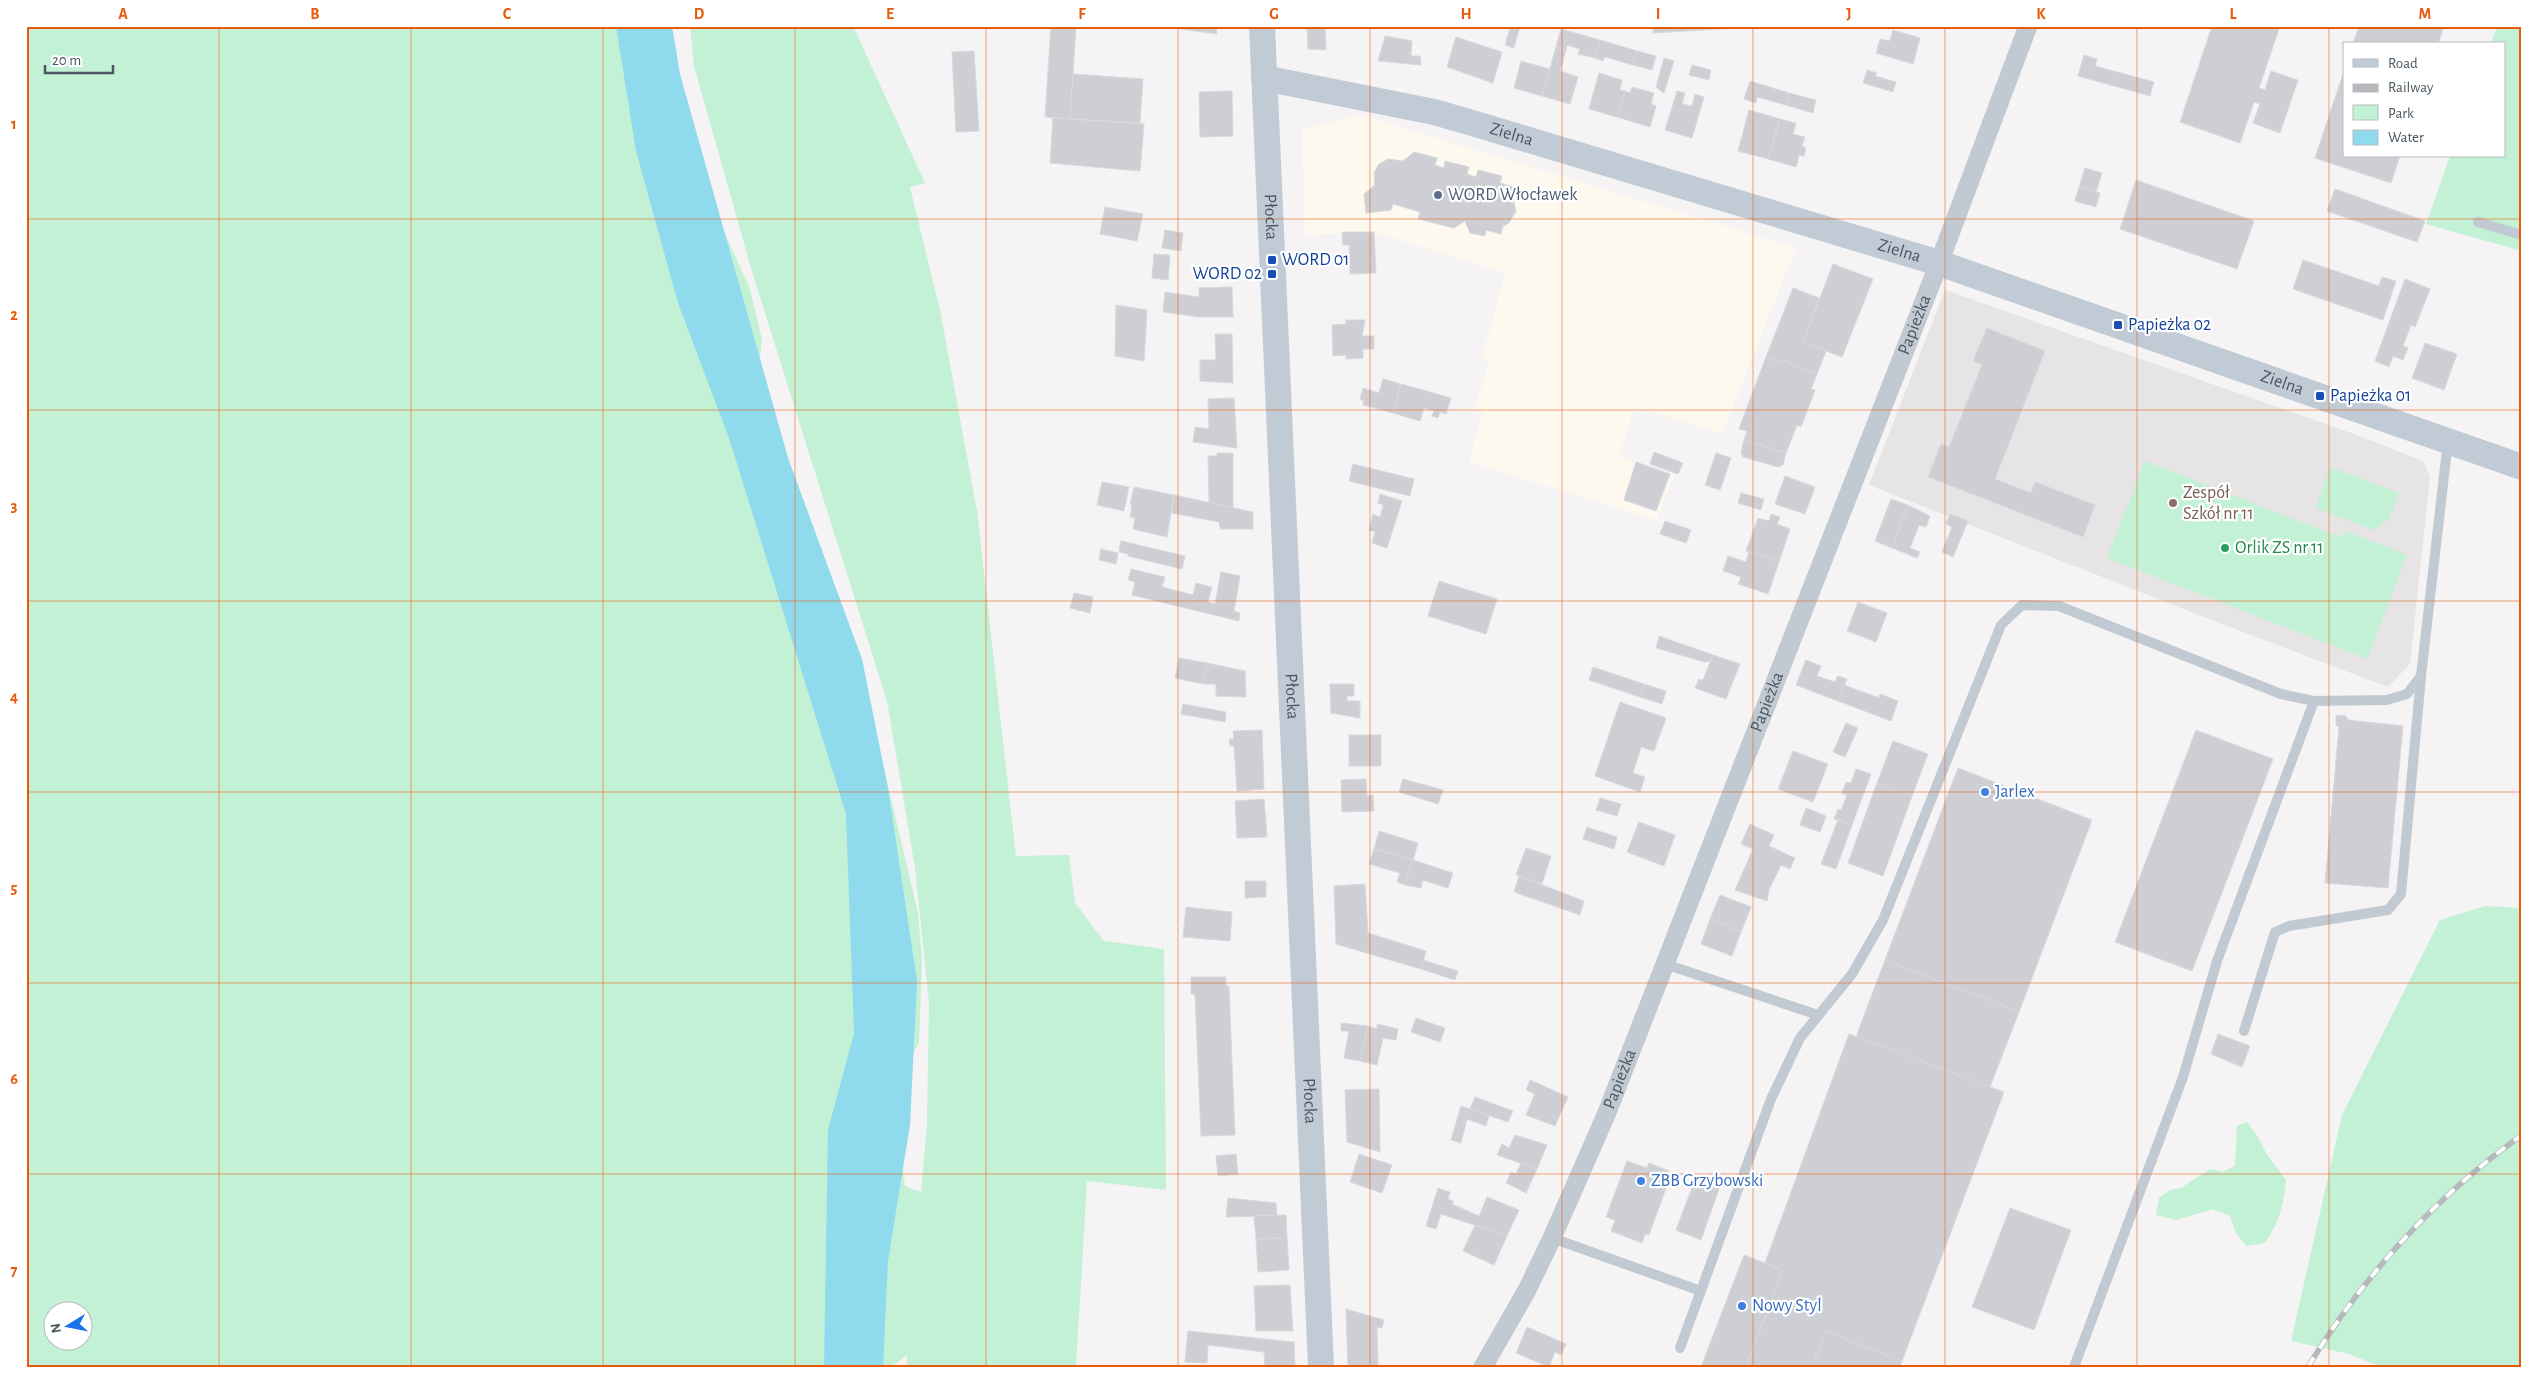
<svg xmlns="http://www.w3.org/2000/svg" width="2548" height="1393" font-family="'Alegreya Sans',sans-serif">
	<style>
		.commercial { fill: #fdf9ef }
		.education { fill: #e6e4e5 }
		.green { fill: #c3f1d5; fill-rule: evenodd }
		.water { fill: #90daee }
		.building { fill: #cdcfd5; stroke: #d7d9de }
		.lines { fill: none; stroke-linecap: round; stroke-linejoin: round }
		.lane { stroke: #c1cad2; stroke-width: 10 }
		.street { stroke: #c1cad2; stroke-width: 19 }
		.secondary { stroke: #c1cbd6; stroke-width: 26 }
		.rail-casing { stroke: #b5b8bd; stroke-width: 5.5 }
		.rail { stroke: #fff; stroke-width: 4; stroke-dasharray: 11; stroke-linecap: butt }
		.grid { fill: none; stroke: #e8590c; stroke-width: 1; stroke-opacity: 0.55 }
		.service-dot { fill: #5c6f8a; stroke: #fff; stroke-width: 2 }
		.transit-dot { fill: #1a4fb4; stroke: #fff; stroke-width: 2 }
		.education-dot { fill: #8d6e63; stroke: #fff; stroke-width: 2 }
		.leisure-dot { fill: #2e9e5b; stroke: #fff; stroke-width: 2 }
		.shop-dot { fill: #3f7fe0; stroke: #fff; stroke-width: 2 }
		.labels { text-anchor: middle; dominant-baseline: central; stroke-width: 4.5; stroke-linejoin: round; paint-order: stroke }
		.street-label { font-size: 18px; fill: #4a5661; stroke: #fff }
		.service-label { font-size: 18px; fill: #4e5e75; stroke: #fff; text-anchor: start }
		.transit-label { font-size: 18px; fill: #164399; stroke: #fff; text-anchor: start }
		.education-label { font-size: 18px; fill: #785e54; stroke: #fff; text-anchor: start }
		.leisure-label { font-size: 18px; fill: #27864d; stroke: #fff; text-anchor: start }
		.shop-label { font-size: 18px; fill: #366cbe; stroke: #fff; text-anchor: start }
		.neatline { fill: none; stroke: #e8590c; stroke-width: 2 }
		.grid-label { font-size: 16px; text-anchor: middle; font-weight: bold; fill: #e8590c }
	</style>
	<rect width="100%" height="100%" fill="#f5f3f3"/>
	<polygon class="commercial" points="1361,115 1796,248 1722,434 1635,406 1619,457 1674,475 1657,520 1469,462 1483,411 1475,409 1489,360 1482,358 1505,273 1374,232 1305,235 1302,130"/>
	<polygon class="education" points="1945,290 2354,434 2423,461 2430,477 2410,664 2388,687 2191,612 1869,485"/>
	<g class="green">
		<path d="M26,26H664L722,227L750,289L762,340L757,380L872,734L889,790L918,913L922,959L919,1043L898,1079L901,1157L905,1186L921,1192L927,1124L929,1003L915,868L887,701L753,275L694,66L690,26H853L925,183L910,187L941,315L977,511L1016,856L1069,855L1075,903L1104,941L1164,949L1166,1190L1087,1181L1076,1367H907V1355L891,1367H26ZM52,1310H82V1340H52Z"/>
		<polygon points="2497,26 2522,26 2522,251 2426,224 2450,156 2504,156 2504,44 2491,44"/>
		<polygon points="2145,461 2342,538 2345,531 2407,555 2367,659 2107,558"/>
		<polygon points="2330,467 2399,493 2389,519 2373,530 2316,508"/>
		<polygon points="2485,906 2522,908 2522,1367 2381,1367 2349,1354 2291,1341 2342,1115 2440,920"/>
		<path d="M2247,1122L2258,1137L2266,1153L2286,1180C2284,1204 2279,1223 2265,1243L2246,1246L2235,1231L2230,1216L2213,1209L2176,1220L2156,1215L2159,1198L2170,1190L2181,1188L2210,1169L2223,1172L2235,1166L2237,1126Z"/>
	</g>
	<polygon class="water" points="616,26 672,26 680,74 788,458 862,659 888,788 917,981 910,1125 888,1261 883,1367 824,1367 828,1130 854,1033 846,814 729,438 678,303 636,151"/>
	<g class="building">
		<polygon points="1051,26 1076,26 1070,119 1045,117"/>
		<polygon points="1181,26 1216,26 1217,34 1181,29"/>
		<polygon points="1307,26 1325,26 1326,50 1308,49"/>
		<polygon points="1505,26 1520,26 1514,48 1505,45 1510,28"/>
		<polygon points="1653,26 1736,26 1736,28 1653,33"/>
		<polygon points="2212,26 2280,26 2259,88 2265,90 2271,71 2298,80 2280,133 2253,123 2260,104 2254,102 2240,143 2180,122"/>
		<polygon points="2359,26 2444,26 2438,44 2353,44"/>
		<polygon points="1561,29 1600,40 1595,58 1578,54 1580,49 1567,45 1566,50 1556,47"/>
		<polygon points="1893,30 1920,38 1913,64 1876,53 1880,39 1890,41"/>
		<polygon points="1385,36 1412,41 1411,56 1420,56 1421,65 1378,61"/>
		<polygon points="1456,37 1502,52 1493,83 1447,67"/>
		<polygon points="1600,40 1637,51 1633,65 1605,57 1603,61 1595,58"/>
		<polygon points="1556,47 1566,50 1560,71 1578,77 1570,104 1542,96"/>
		<polygon points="974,51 979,131 956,132 952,52"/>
		<polygon points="1637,51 1656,56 1652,70 1633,65"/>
		<polygon points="2084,55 2097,59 2095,66 2154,82 2150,96 2078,76"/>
		<polygon points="1664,58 1674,61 1664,93 1656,87"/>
		<polygon points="1521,61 1550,69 1542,96 1514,88"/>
		<polygon points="1692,65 1711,70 1709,80 1689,75"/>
		<polygon points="1867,70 1877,73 1875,76 1896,82 1893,92 1863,83"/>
		<polygon points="2344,71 2344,156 2400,156 2391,183 2315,158"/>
		<polygon points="1599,73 1622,80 1620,90 1625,91 1617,117 1589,109"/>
		<polygon points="1073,74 1143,79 1140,123 1070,119"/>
		<polygon points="1750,81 1789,93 1786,105 1757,97 1756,103 1744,99"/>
		<polygon points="1632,87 1654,93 1651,104 1656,106 1650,127 1617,117 1625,91 1630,93"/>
		<polygon points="1232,91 1233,136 1200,137 1199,92"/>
		<polygon points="1677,91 1685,93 1682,104 1692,106 1695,94 1704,97 1692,138 1665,130"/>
		<polygon points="1789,93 1816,100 1813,113 1786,105"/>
		<polygon points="1749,110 1780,119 1768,159 1738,151"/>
		<polygon points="1053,118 1144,124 1140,171 1050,163"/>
		<polygon points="1780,119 1796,123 1793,134 1805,137 1802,146 1806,148 1804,156 1799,155 1796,167 1768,159"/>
		<polygon points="1414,152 1437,158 1435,165 1444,168 1445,161 1469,167 1467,174 1476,177 1478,170 1502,176 1500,183 1514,187 1512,195 1516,211 1509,223 1503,226 1501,234 1486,230 1485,236 1470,233 1465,221 1454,228 1418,219 1420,212 1393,204 1391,210 1366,213 1364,194 1375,185 1374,173 1379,164 1388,159 1403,161"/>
		<polygon points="2085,168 2102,173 2096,192 2079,187"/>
		<polygon points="2136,180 2254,221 2237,269 2120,229"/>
		<polygon points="2079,187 2100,193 2096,207 2075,201"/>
		<polygon points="2335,189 2425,221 2417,242 2327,211"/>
		<polygon points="1105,207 1143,214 1137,241 1100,234"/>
		<polygon points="1165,230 1183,233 1181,251 1162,248"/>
		<polygon points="1342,232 1374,232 1376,273 1350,274 1349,245 1343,245"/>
		<polygon points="1154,254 1170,255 1168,280 1152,278"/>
		<polygon points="2303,260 2379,286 2382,277 2396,281 2383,320 2293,289"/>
		<polygon points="1833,264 1873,279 1842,357 1803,342"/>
		<polygon points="2405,279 2430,289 2415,327 2411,325 2403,346 2408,348 2403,360 2393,356 2389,367 2375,361"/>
		<polygon points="1232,287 1233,317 1199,317 1163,312 1165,292 1199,297 1199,288"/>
		<polygon points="1793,288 1819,298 1803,342 1826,351 1817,374 1782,360 1781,363 1766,357"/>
		<polygon points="1116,305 1147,310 1144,361 1115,356"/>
		<polygon points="1346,320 1365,320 1362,336 1374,336 1374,349 1363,349 1363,358 1346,359 1346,355 1333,356 1332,325 1346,324"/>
		<polygon points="1987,328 2045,351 1995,479 2031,493 2035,482 2095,505 2083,537 1928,477 1941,444 1949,447 1982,365 1973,361"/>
		<polygon points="1215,334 1232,334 1233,383 1200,381 1200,360 1216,360"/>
		<polygon points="2425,343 2457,354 2444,390 2412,378"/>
		<polygon points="1766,357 1781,363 1782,360 1817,374 1811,389 1815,390 1801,427 1797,425 1786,453 1744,440 1747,431 1739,429"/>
		<polygon points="1383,379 1401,384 1393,413 1363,405 1364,401 1360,399 1363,388 1379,393"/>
		<polygon points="1401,384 1451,398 1446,414 1440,412 1438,418 1432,416 1434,411 1424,408 1420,421 1393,413"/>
		<polygon points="1234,398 1237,448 1193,442 1195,427 1209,429 1208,399"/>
		<polygon points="1744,440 1786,453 1783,465 1778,467 1743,457 1741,452"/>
		<polygon points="1654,452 1683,463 1678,474 1650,464"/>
		<polygon points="1217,453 1233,453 1233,508 1209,503 1208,456 1217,456"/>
		<polygon points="1716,453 1731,458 1720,490 1705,485"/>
		<polygon points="1636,462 1670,474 1656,511 1624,500"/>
		<polygon points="1353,464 1414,479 1410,496 1349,481"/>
		<polygon points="1785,476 1815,487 1805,514 1775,504"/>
		<polygon points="1102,482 1129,487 1124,511 1097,505"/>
		<polygon points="1134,487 1174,495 1167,537 1133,529 1135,518 1130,517 1132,505 1130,504"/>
		<polygon points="1741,493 1764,499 1761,510 1738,503"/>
		<polygon points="1380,494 1402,501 1387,548 1372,543 1375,532 1369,530 1373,514 1380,517 1383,505 1378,503"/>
		<polygon points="1174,495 1253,512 1253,529 1220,529 1219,522 1172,513"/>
		<polygon points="1891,499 1908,505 1892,548 1875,541"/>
		<polygon points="1908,505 1930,516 1926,527 1919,525 1910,548 1920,552 1917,558 1892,548"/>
		<polygon points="1771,514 1780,517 1777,524 1790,529 1779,562 1746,551 1758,518 1769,521"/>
		<polygon points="1950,514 1968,521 1953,557 1942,552 1952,527 1946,524"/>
		<polygon points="1665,521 1691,530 1686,543 1660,534"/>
		<polygon points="1121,541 1185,556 1182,569 1128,556 1128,554 1119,552"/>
		<polygon points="1101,549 1118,553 1116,564 1099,560"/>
		<polygon points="1749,552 1779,562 1768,594 1738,584 1741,577 1723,571 1728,556 1746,562"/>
		<polygon points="1131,569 1165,577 1162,587 1193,595 1196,583 1212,587 1208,602 1215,604 1221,572 1240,576 1234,611 1240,613 1239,621 1132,595 1135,582 1128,580"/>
		<polygon points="1439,581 1497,599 1486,634 1428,616"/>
		<polygon points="1074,593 1093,597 1090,613 1070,608"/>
		<polygon points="1858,602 1887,613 1876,642 1847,631"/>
		<polygon points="1659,636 1713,655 1710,661 1705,662 1656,648"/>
		<polygon points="1713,655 1740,664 1726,699 1695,688 1699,679 1703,680"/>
		<polygon points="1179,658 1207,663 1203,684 1175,678"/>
		<polygon points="1806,660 1821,666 1817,676 1835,682 1838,676 1847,679 1838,701 1796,685"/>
		<polygon points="1207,663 1245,671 1246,697 1216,696 1216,684 1203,684"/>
		<polygon points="1593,667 1644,684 1640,697 1589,680"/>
		<polygon points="1330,684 1354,684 1354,696 1347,696 1347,701 1360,701 1360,718 1331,713"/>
		<polygon points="1644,684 1666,691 1662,704 1640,697"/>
		<polygon points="1844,685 1879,698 1880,694 1898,701 1891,721 1838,701"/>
		<polygon points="1620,702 1666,718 1654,751 1641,747 1633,773 1645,777 1640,792 1595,776"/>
		<polygon points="1183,704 1226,712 1225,722 1181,714"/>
		<polygon points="2336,715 2346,716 2348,720 2403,726 2388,888 2325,883 2339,727 2336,725"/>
		<polygon points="1846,723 1858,728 1845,757 1833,752"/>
		<polygon points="1262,730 1264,789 1237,791 1234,746 1230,746 1229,739 1234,739 1233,731"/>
		<polygon points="2196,730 2273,759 2192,971 2115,942"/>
		<rect x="1349" y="735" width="32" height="31"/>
		<polygon points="1893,741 1928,754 1912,796 1877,783"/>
		<polygon points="1793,751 1828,764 1813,802 1778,789"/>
		<polygon points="1958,768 2092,820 2019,1012 1885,960"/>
		<polygon points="1856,769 1871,774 1852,825 1834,819 1838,809 1841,810 1847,795 1842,793 1846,782 1851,783"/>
		<polygon points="1366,779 1367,796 1373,795 1374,811 1342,812 1341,780"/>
		<polygon points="1403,779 1443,790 1438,804 1399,792"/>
		<polygon points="1877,783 1912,796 1883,876 1848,863"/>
		<polygon points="1600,798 1621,804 1617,816 1596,810"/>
		<polygon points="1264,799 1267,837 1237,838 1235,801"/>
		<polygon points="1806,808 1826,816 1820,832 1800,825"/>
		<polygon points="1838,820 1852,825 1836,869 1821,864"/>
		<polygon points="1639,822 1675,835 1664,866 1627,852"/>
		<polygon points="1750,824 1774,835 1769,846 1795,858 1790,869 1781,865 1769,890 1767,901 1735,890 1753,849 1741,844"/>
		<polygon points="1587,827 1617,837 1614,849 1583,839"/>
		<polygon points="1379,831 1418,843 1413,860 1374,849"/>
		<polygon points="1526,848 1551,856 1542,884 1516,875"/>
		<polygon points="1374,849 1413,860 1405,885 1397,882 1400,873 1369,864"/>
		<polygon points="1413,860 1453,873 1448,888 1423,880 1421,888 1405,885"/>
		<polygon points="1519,876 1584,901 1580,915 1514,892"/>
		<polygon points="1245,881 1266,881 1266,897 1245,898"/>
		<polygon points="1365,884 1368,933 1426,951 1421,969 1336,944 1334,886"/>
		<polygon points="1720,895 1751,907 1741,932 1710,919"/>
		<polygon points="1186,907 1232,912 1230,941 1183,937"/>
		<polygon points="1710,919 1741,932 1732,956 1701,944"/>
		<polygon points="1423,960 1458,971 1455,980 1421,969"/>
		<polygon points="1885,960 2019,1012 1990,1087 1856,1037"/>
		<polygon points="1191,977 1226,977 1226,986 1229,986 1235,1135 1201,1136 1195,994 1191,994"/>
		<polygon points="1416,1018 1445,1028 1440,1042 1411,1032"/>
		<polygon points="1341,1023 1368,1026 1360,1061 1344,1058 1349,1031 1341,1031"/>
		<polygon points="1377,1024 1398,1029 1396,1040 1383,1038 1377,1065 1360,1061 1368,1026 1377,1029"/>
		<polygon points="1849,1034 2004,1092 1902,1361 1825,1331 1812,1367 1746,1367 1783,1270 1765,1263"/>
		<polygon points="2218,1034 2250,1046 2242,1067 2211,1054"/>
		<polygon points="1530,1080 1568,1097 1555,1126 1526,1115 1535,1094 1526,1090"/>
		<polygon points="1379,1089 1380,1152 1347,1142 1345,1090"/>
		<polygon points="1475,1097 1513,1111 1508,1122 1470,1109"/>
		<polygon points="1461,1106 1489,1116 1486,1126 1467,1119 1461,1143 1451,1140"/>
		<polygon points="1515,1135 1547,1145 1537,1169 1497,1155 1502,1144 1509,1148"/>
		<polygon points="1236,1154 1238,1174 1218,1176 1216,1156"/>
		<polygon points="1359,1154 1392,1165 1382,1193 1350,1182"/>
		<polygon points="1627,1161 1647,1168 1649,1163 1669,1171 1667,1176 1670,1177 1649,1235 1645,1234 1642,1243 1611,1231 1615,1220 1606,1217"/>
		<polygon points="1521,1163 1537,1169 1526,1193 1506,1183 1511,1172 1516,1174"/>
		<polygon points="1695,1180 1719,1189 1701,1240 1676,1230"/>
		<polygon points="1438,1188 1450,1192 1448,1199 1453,1201 1452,1204 1479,1216 1487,1197 1519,1210 1507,1236 1441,1214 1436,1229 1426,1226"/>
		<polygon points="1228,1198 1276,1203 1277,1216 1226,1217"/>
		<polygon points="2010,1208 2071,1230 2034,1330 1972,1307"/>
		<polygon points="1286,1215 1287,1238 1256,1239 1254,1216"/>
		<polygon points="1475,1225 1507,1236 1494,1265 1463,1251"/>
		<polygon points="1287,1238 1289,1270 1258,1272 1256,1239"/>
		<polygon points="1744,1255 1783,1270 1746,1367 1701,1367"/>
		<polygon points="1290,1285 1293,1331 1256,1331 1254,1286"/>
		<polygon points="1346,1309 1384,1320 1382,1328 1377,1327 1378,1367 1348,1367"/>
		<polygon points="1527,1327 1566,1344 1561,1355 1555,1352 1549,1367 1516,1353"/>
		<polygon points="1188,1331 1294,1342 1295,1367 1265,1367 1264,1352 1208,1345 1207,1363 1185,1362"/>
		<polygon points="1825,1331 1902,1361 1900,1367 1812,1367"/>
	</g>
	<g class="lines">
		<g class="lane">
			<polyline points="2478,222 2522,235"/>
			<polyline points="1665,964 1818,1015"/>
			<polyline points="2244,1031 2275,932 2289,926 2388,910 2401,894 2421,677"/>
			<polyline points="1552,1238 1701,1291"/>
			<polyline points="1680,1348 1771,1099 1800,1038 1852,974 1883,920 2001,625 2022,605 2059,606 2281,694 2314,701 2387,700 2407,694 2421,676 2448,441"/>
			<polyline points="2074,1367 2183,1077 2217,961 2314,701"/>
		</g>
		<path class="street" id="s1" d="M1483,1367L1527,1290L1552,1238L1606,1115L1939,263L2028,26"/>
		<g class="secondary">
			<path id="s2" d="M1262,26L1321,1367"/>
			<path id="s3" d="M1264,78L1434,112L1469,122L1939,263L2522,467"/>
		</g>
		<g class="rail-casing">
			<path id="rail" d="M2308,1367C2362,1277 2436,1196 2522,1135"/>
		</g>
		<use href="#rail" class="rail"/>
	</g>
	<path class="grid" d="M219,26V1367M411,26V1367M603,26V1367M795,26V1367M986,26V1367M1178,26V1367M1370,26V1367M1562,26V1367M1753,26V1367M1945,26V1367M2137,26V1367M2329,26V1367M26,219H2522M26,410H2522M26,601H2522M26,792H2522M26,983H2522M26,1174H2522"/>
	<circle class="service-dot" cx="1438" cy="195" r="5"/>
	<g class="transit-dot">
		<rect x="1267" y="255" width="10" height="10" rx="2.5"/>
		<rect x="1267" y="269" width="10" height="10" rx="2.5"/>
		<rect x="2113" y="320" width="10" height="10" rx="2.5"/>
		<rect x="2315" y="391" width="10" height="10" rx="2.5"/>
	</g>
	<circle class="education-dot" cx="2173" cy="503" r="5"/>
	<circle class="leisure-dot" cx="2225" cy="548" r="5"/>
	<g class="shop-dot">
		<circle cx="1985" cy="792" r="5"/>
		<circle cx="1641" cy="1181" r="5"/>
		<circle cx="1742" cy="1306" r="5"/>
	</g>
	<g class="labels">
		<g class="street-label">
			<text stroke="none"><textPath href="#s3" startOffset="254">Zielna</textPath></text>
			<text stroke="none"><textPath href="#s2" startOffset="191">Płocka</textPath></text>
			<text stroke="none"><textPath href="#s3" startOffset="659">Zielna</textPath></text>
			<text stroke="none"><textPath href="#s1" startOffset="1129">Papieżka</textPath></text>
			<text stroke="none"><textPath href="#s3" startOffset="1064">Zielna</textPath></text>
			<text stroke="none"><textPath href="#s2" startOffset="671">Płocka</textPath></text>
			<text stroke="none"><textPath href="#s1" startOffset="724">Papieżka</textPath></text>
			<text stroke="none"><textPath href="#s1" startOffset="319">Papieżka</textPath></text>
			<text stroke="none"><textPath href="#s2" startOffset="1076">Płocka</textPath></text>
		</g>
		<g class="service-label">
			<text x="1448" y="195">WORD Włocławek</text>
		</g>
		<g class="transit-label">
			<text x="1282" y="260">WORD 01</text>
			<text x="1262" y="274" text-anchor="end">WORD 02</text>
			<text x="2128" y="325">Papieżka 02</text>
			<text x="2330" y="396">Papieżka 01</text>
		</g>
		<g class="education-label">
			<text x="2183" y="493">Zespół<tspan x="2183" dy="21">Szkół nr 11</tspan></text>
		</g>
		<g class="leisure-label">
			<text x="2235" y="548">Orlik ZS nr 11</text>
		</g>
		<g class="shop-label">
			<text x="1995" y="792">Jarlex</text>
			<text x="1651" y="1181">ZBB Grzybowski</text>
			<text x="1752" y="1306">Nowy Styl</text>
		</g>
	</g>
	<rect width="2548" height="1393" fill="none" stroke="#ffffff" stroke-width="55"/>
	<rect x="2343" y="42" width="162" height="115" fill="#ffffff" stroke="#b7bbc0"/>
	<rect x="2353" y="59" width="25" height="8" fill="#c1cbd6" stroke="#b7bbc0"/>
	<text x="2388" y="68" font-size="15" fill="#4a5661">Road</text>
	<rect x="2353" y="84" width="25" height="8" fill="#b5b8bd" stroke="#b7bbc0"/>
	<text x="2388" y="92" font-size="15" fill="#4a5661">Railway</text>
	<rect x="2353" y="105" width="25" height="15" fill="#c3f1d5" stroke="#b7bbc0"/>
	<text x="2388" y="118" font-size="15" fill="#4a5661">Park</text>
	<rect x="2353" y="130" width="25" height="15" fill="#90daee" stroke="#b7bbc0"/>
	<text x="2388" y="142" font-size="15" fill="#4a5661">Water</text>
	<g transform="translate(68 1326) rotate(260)"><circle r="24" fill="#ffffff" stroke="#b7bbc0"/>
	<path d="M0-4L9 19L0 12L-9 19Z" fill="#1a73e8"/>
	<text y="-8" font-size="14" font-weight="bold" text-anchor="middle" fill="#4a5661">N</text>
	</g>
	<path d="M45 65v8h68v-8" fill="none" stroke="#4a5661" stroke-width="2.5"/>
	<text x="52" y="65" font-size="15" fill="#4a5661" stroke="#ffffff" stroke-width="4" paint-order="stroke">20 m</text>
	<rect x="28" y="28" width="2492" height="1338" class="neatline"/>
	<g class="grid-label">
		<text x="123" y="19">A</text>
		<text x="315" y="19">B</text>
		<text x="507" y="19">C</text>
		<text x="699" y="19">D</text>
		<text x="890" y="19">E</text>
		<text x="1082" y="19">F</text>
		<text x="1274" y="19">G</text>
		<text x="1466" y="19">H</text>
		<text x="1658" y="19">I</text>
		<text x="1849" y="19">J</text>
		<text x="2041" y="19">K</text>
		<text x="2233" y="19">L</text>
		<text x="2425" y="19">M</text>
		<text x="14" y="129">1</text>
		<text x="14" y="320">2</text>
		<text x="14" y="511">3</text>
		<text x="14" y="702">4</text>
		<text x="14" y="893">5</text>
		<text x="14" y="1084">6</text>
		<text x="14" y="1276">7</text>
	</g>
</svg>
